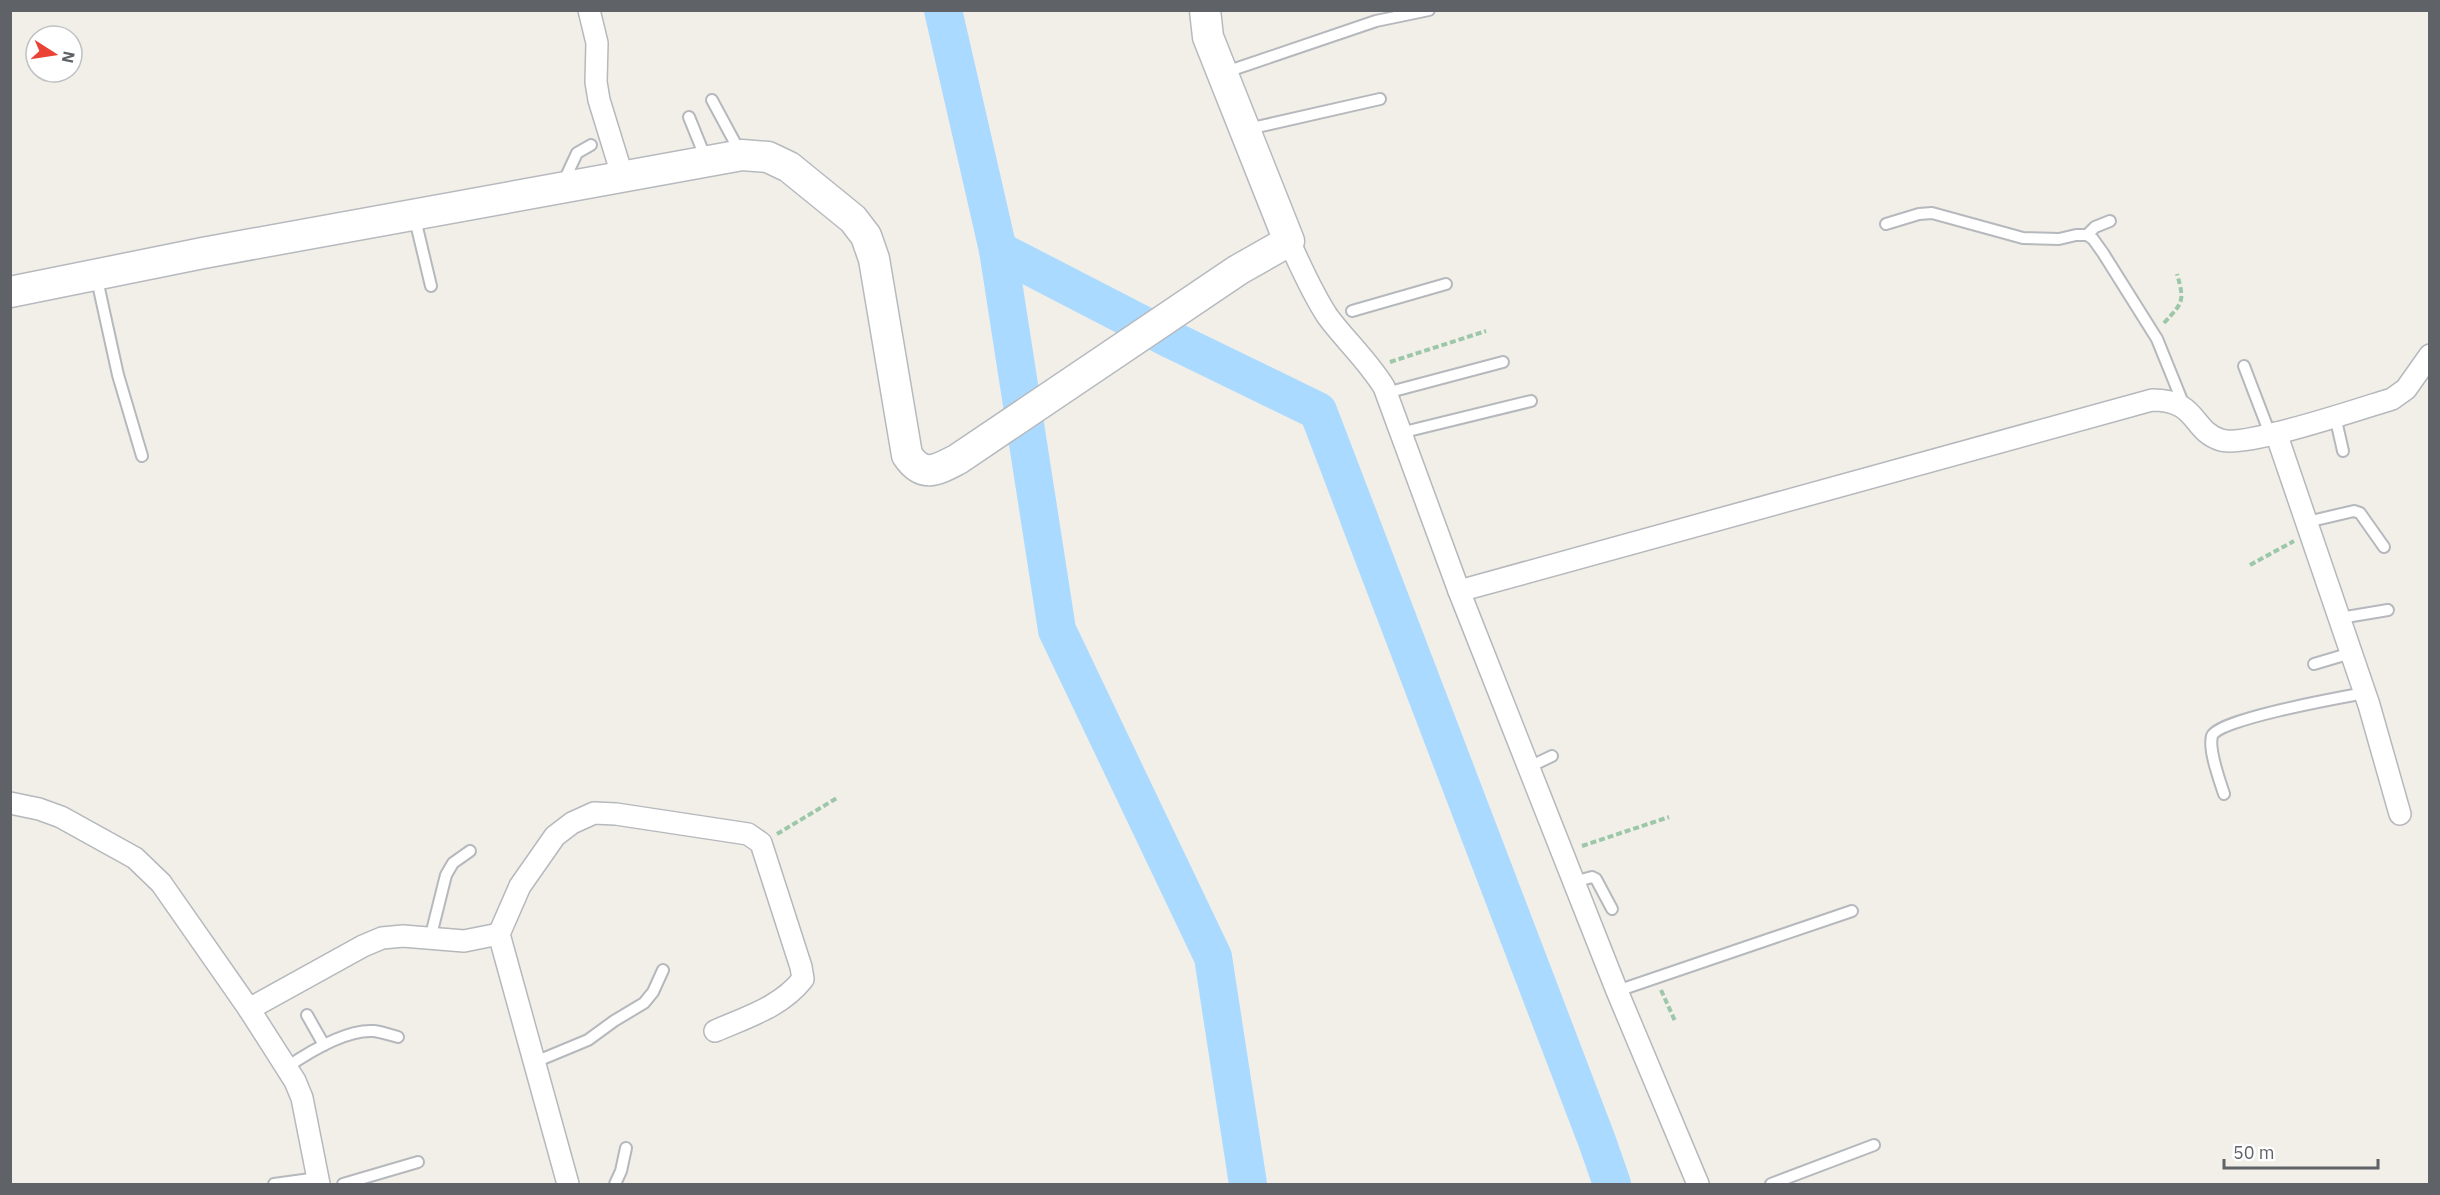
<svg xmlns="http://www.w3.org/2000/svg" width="2440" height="1195" font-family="'IBM Plex Sans',sans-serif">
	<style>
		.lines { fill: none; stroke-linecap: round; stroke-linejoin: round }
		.river { stroke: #aadaff; stroke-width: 38 }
		.lane-casing { stroke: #b5b8bc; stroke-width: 14 }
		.street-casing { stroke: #b5b8bc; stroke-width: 24 }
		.secondary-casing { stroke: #b6babf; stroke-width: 33 }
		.path { stroke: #9cc7a9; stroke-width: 4; stroke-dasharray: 6 3; stroke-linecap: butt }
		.lane { stroke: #fff; stroke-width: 10 }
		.street { stroke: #fff; stroke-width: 21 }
		.secondary { stroke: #fff; stroke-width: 30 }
	</style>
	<rect width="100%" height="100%" fill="#f1efe8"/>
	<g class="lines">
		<g class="river">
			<polyline points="943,10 998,250 1172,340 1318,411 1597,1141 1612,1184"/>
			<polyline points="998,250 1057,630 1213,957 1248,1184"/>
		</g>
		<g class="lane-casing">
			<g id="lane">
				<polyline points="1223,73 1376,21 1429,10"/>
				<polyline points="712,100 740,152"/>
				<polyline points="689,117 706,159"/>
				<polyline points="1248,129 1380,99"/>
				<polyline points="563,183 577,153 591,145"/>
				<polyline points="414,215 431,286"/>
				<polyline points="1886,224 1919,214 1932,213 2023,238 2059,239 2076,235 2087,235 2093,239 2103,253 2157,339 2185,408"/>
				<polyline points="2087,235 2095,227 2110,221"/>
				<polyline points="96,275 118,375 142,456"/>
				<polyline points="1352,311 1446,284"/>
				<polyline points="2244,366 2270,434"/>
				<polyline points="1386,393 1503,362"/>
				<polyline points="2335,416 2343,451"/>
				<polyline points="1400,433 1531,401"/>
				<polyline points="2307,522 2354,511 2360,513 2384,547"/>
				<polyline points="2340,618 2388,610"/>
				<polyline points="2314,664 2351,653"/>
				<polyline points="1529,767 1552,756"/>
				<path d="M2224,794C2220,781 2208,750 2212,736C2218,719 2343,697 2365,693"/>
				<polyline points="1574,882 1592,877 1596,879 1612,909"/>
				<polyline points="430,939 446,875 453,863 470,851"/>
				<polyline points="1617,991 1852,911"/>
				<polyline points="307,1015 324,1045"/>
				<polyline points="535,1062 588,1040 614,1021 644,1003 653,992 663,970"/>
				<path d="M287,1067C309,1052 346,1029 374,1031C382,1032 390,1035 398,1037"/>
				<polyline points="274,1184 318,1178"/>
				<polyline points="343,1184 418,1162"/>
				<polyline points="615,1184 621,1171 626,1148"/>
				<polyline points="1771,1184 1874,1145"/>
			</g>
		</g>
		<g class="street-casing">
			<g id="street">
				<polyline points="589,10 597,43 596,82 599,100 623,178"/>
				<path d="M1289,241C1301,267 1312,293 1328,317C1346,341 1368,361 1384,387L1459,591L1617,991L1698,1184"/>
				<polyline points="2276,433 2369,705 2400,814"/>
				<path d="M1459,591L2152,400C2199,400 2191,431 2221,440C2245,448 2362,408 2392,399L2406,389L2430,355"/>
				<polyline points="10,803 39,809 61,817 135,858 161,883 249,1009 295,1081 302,1098 319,1184"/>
				<polyline points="249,1009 363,946 382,938 403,936 464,941 499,934"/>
				<path d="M568,1184L499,934L520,886L555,836L572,823L594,813L616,814L748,834L761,843L801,967L803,979C781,1007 747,1017 715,1031"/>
			</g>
		</g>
		<g class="secondary-casing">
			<path id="secondary" d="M10,292L203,253L742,155L768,157L789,167L853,219L866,236L874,259L907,455C923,479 937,470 958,459L1238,270L1289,241L1208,37L1205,10"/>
		</g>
		<g class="path">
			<path d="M2164,323C2183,302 2185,302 2177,274"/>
			<polyline points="1390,362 1486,331"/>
			<polyline points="2250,565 2294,541"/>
			<polyline points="777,834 837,798"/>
			<polyline points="1582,846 1669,817"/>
			<polyline points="1661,990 1675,1021"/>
		</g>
		<use href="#lane" class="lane"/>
		<use href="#street" class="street"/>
		<use href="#secondary" class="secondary"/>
	</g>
	<rect width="2440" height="1195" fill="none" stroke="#5f6368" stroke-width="24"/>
	<g transform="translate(54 54) rotate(102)"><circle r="28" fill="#ffffff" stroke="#bfc1c3" stroke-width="1.5"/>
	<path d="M0-4.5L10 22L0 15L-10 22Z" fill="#ea4335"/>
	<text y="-9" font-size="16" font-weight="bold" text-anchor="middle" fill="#5f6368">N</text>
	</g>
	<path d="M2224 1159v9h154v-9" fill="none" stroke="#5f6368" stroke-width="3"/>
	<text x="2233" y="1159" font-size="18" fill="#5f6368" stroke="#ffffff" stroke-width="4.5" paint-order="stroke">50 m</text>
</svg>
